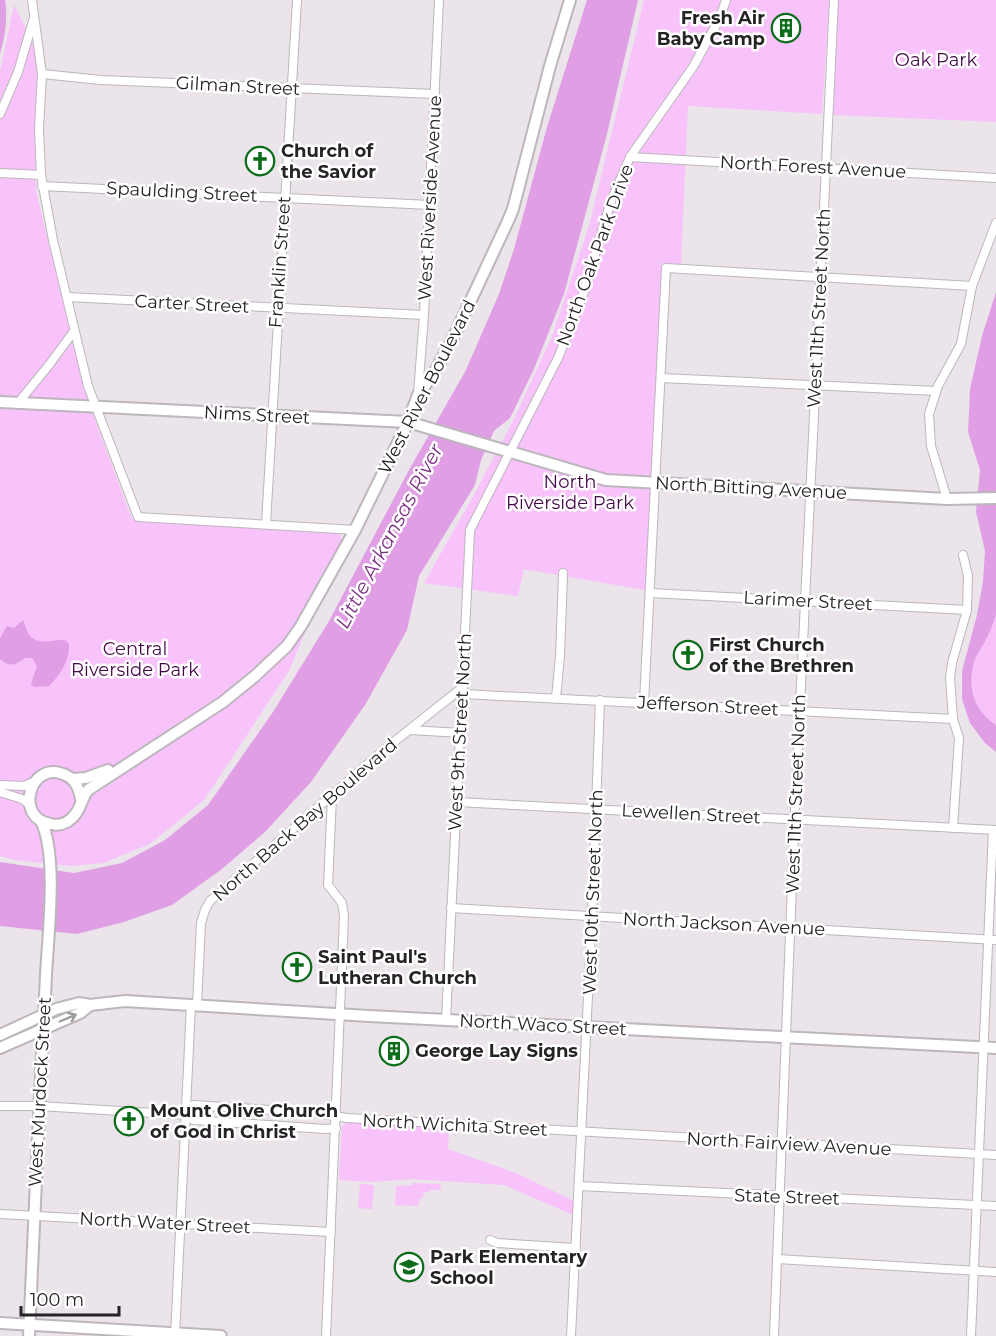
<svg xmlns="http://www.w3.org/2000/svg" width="996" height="1336" font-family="Montserrat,sans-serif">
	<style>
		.green { fill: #f8c2fb }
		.water { fill: #e09fe5 }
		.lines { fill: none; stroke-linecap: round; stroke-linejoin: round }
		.street-casing { stroke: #bdb6bd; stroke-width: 10 }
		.secondary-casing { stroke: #bdb6bd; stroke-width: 14 }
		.street { stroke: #fff; stroke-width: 8 }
		.secondary { stroke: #fff; stroke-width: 10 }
		.oneway { stroke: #9d9c9d }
		.labels { text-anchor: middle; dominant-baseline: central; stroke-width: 5; stroke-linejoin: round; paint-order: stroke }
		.poi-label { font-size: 18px; font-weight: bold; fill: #262326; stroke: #fff; text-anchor: start }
		.park-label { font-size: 18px; fill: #45094a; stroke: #fff }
		.street-label { font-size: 18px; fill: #262326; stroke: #fff }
		.water-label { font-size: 20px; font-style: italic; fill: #7d3184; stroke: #fff }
	</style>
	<rect width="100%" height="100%" fill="#ebe4eb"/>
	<g class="green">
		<polygon points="644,0 829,0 822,114 688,106 681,264 660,263 665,268 650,591 524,569 518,596 424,583 474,495 515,417 551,339 589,226"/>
		<polygon points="838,0 996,0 996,122 833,115"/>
		<polygon points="14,5 35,47 37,75 35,112 36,191 76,356 96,423 132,519 145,522 336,531 343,540 289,671 204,800 150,844 103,863 72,866 14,860 0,856 0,71"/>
		<path d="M996,615V725C974,710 967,689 974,662C976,655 982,648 985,641C990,633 993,624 996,615Z"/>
		<polygon points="346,1122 449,1127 448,1149 516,1173 574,1201 573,1215 504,1185 412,1179 373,1182 339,1180 342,1127"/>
		<polygon points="412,1183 441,1184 440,1190 430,1190 429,1192 424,1192 423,1198 420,1198 418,1206 395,1205 396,1186 412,1185"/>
		<polygon points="360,1184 374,1185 372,1209 358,1208"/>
	</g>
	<g class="water">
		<path d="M0,0H5C8,18 5,37 0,54Z"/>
		<polygon points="587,0 638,0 607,134 564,294 534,369 510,418 494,431 481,460 475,485 419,576 407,630 365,705 311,782 265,832 222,869 172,905 124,922 77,934 0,926 0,862 74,873 122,863 165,840 208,805 273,712 329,621 409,470 466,370 499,294 514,249 547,127"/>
		<path d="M996,292V615C993,624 990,633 985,641C982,648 976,655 974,662C967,689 974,710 996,725V752L985,743L970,723L962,699V671L977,615L983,581L985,551L976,512L980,470L968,432L970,389L982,336Z"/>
		<path d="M23,620C25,624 26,629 28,633C37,647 52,639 65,640L69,644C70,661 60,675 49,686L34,687L31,684L37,666L32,658H25C15,665 10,668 0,659V638L7,626L14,628Z"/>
	</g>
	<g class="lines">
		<g class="street-casing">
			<g id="street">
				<polyline points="32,0 42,74 39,129 41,175 53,240 88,386 138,517 355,530"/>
				<polyline points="42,74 101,80 435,94"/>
				<polyline points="0,114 18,72 33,21"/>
				<polyline points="630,157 996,178"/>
				<polyline points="0,173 41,175"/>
				<polyline points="42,186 430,205"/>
				<polyline points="67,297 424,315"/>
				<polyline points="661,378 936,391"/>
				<polyline points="418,394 424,315 439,0"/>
				<polyline points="18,403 49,365 74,331"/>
				<polyline points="947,499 931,446 929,414 938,386 961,344 972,286 996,223"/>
				<polyline points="266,524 297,0"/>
				<polyline points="650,593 967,610"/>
				<polyline points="463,694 953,719"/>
				<polyline points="556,698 560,656 563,573"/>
				<polyline points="644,702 666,268 972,286"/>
				<polyline points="410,730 461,733"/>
				<polyline points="0,785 24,786 34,782"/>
				<polyline points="0,792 22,799 29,804"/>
				<polyline points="457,802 996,830"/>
				<polyline points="953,828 959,738 953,719 950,677 952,663 967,610 968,576 963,555"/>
				<polyline points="451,908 996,940"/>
				<polyline points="197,1005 201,923 205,910 210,901 385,749 463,687"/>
				<polyline points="446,1020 470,530 558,358 582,298 611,201 630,157 693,67 720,18 726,0"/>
				<polyline points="0,1106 39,1106 186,1115 193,1120 326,1129 336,1128"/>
				<polyline points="186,1110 193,1105 317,1113 347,1118 996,1155"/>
				<polyline points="579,1186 996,1206"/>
				<polyline points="0,1214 331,1232"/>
				<polyline points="490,1240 497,1243 576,1248"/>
				<polyline points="777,1259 996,1272"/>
				<polyline points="175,1336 191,1005"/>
				<polyline points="326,1336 344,916 342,903 328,885 332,797"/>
				<polyline points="571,1336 592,916 600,700"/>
				<polyline points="774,1336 795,809 834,0"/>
				<polyline points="971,1336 993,830"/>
			</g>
		</g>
		<g class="secondary-casing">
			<g id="secondary">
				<polyline points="0,402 408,422 606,480 947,499 996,498"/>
				<polyline points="73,779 86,778 108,770"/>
				<path d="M81,799C79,788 75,778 63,774C29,761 14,819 51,824C59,826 67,823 72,818C81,810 81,799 88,790L223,702L255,676L287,646L301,626L355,530L408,422L418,395L436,370L456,332L508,221L513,209L550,66L570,0"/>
				<polyline points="0,1035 56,1009 79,1003 90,1005 125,1001 369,1016 996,1048"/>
				<polyline points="0,1048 80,1013 90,1005"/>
				<polyline points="0,1323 221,1336"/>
				<path d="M29,1336C34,1216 40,1095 46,975C48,936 58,854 41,821"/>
			</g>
		</g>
		<use href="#street" class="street"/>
		<use href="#secondary" class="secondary"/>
	</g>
	<defs><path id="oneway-shaft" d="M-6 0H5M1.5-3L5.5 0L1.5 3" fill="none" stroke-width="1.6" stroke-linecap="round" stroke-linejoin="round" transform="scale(1.5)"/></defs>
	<use class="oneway" href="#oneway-shaft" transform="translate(68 1018) rotate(-23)"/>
	<defs>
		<g id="building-ring" transform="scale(1.5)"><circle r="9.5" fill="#fff" stroke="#0b6c19" stroke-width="1.5"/><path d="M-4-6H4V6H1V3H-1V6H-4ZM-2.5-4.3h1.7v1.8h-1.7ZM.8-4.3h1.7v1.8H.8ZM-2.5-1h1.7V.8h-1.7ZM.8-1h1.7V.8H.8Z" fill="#0b6c19"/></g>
		<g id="church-ring" transform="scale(1.5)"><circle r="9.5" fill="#fff" stroke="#0b6c19" stroke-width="1.5"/><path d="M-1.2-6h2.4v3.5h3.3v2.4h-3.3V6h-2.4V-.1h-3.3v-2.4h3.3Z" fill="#0b6c19"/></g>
		<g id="school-ring" transform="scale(1.5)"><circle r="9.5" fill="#fff" stroke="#0b6c19" stroke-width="1.5"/><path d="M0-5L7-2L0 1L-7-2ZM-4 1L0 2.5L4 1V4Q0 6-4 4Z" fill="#0b6c19"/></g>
	</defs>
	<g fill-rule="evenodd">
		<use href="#building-ring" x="786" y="28"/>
		<use href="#church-ring" x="260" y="161"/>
		<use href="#church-ring" x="688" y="655"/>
		<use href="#church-ring" x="297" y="967"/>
		<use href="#building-ring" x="394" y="1051"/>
		<use href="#church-ring" x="129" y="1121"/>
		<use href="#school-ring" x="409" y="1267"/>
	</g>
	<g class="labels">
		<g class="poi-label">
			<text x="765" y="18" text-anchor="end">Fresh Air<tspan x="765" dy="21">Baby Camp</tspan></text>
			<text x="281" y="151">Church of<tspan x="281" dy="21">the Savior</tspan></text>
			<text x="709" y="645">First Church<tspan x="709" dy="21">of the Brethren</tspan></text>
			<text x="318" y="957">Saint Paul's<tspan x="318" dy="21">Lutheran Church</tspan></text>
			<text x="415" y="1051">George Lay Signs</text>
			<text x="150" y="1111">Mount Olive Church<tspan x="150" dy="21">of God in Christ</tspan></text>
			<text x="430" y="1257">Park Elementary<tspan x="430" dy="21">School</tspan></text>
		</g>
		<g class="park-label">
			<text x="936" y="60">Oak Park</text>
			<text x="570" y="482">North<tspan x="570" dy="21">Riverside Park</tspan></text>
			<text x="135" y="649">Central<tspan x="135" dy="21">Riverside Park</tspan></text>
		</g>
		<g class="street-label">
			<text transform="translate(238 86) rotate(3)">Gilman Street</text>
			<text transform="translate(813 167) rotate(3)">North Forest Avenue</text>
			<text transform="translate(182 192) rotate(3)">Spaulding Street</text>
			<text transform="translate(430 198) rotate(-87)">West Riverside Avenue</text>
			<text transform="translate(595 255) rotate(-70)">North Oak Park Drive</text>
			<text transform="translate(280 262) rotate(-86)">Franklin Street</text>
			<text transform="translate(192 304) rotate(3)">Carter Street</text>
			<text transform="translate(819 308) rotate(-87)">West 11th Street North</text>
			<text transform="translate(427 387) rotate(-63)">West River Boulevard</text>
			<text transform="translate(257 415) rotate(3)">Nims Street</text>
			<text transform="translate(751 488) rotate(3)">North Bitting Avenue</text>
			<text transform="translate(808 601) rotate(3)">Larimer Street</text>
			<text transform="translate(708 706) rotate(3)">Jefferson Street</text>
			<text transform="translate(460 732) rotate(-87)">West 9th Street North</text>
			<text transform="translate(796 794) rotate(-88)">West 11th Street North</text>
			<text transform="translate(691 814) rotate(3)">Lewellen Street</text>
			<text transform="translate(305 820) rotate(-41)">North Back Bay Boulevard</text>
			<text transform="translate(593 892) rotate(-88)">West 10th Street North</text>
			<text transform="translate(724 924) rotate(3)">North Jackson Avenue</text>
			<text transform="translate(543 1025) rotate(3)">North Waco Street</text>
			<text transform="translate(40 1092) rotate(-87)">West Murdock Street</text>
			<text transform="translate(455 1125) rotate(3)">North Wichita Street</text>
			<text transform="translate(789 1144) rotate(3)">North Fairview Avenue</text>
			<text transform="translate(787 1197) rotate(2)">State Street</text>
			<text transform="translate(165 1223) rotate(3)">North Water Street</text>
		</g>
		<g class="water-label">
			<text transform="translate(389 536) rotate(-62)">Little Arkansas River</text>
		</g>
	</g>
	<path d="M21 1306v9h98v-9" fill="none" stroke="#262326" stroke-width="3"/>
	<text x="30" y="1306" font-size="18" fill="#262326" stroke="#ffffff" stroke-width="4.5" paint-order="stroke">100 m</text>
</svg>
